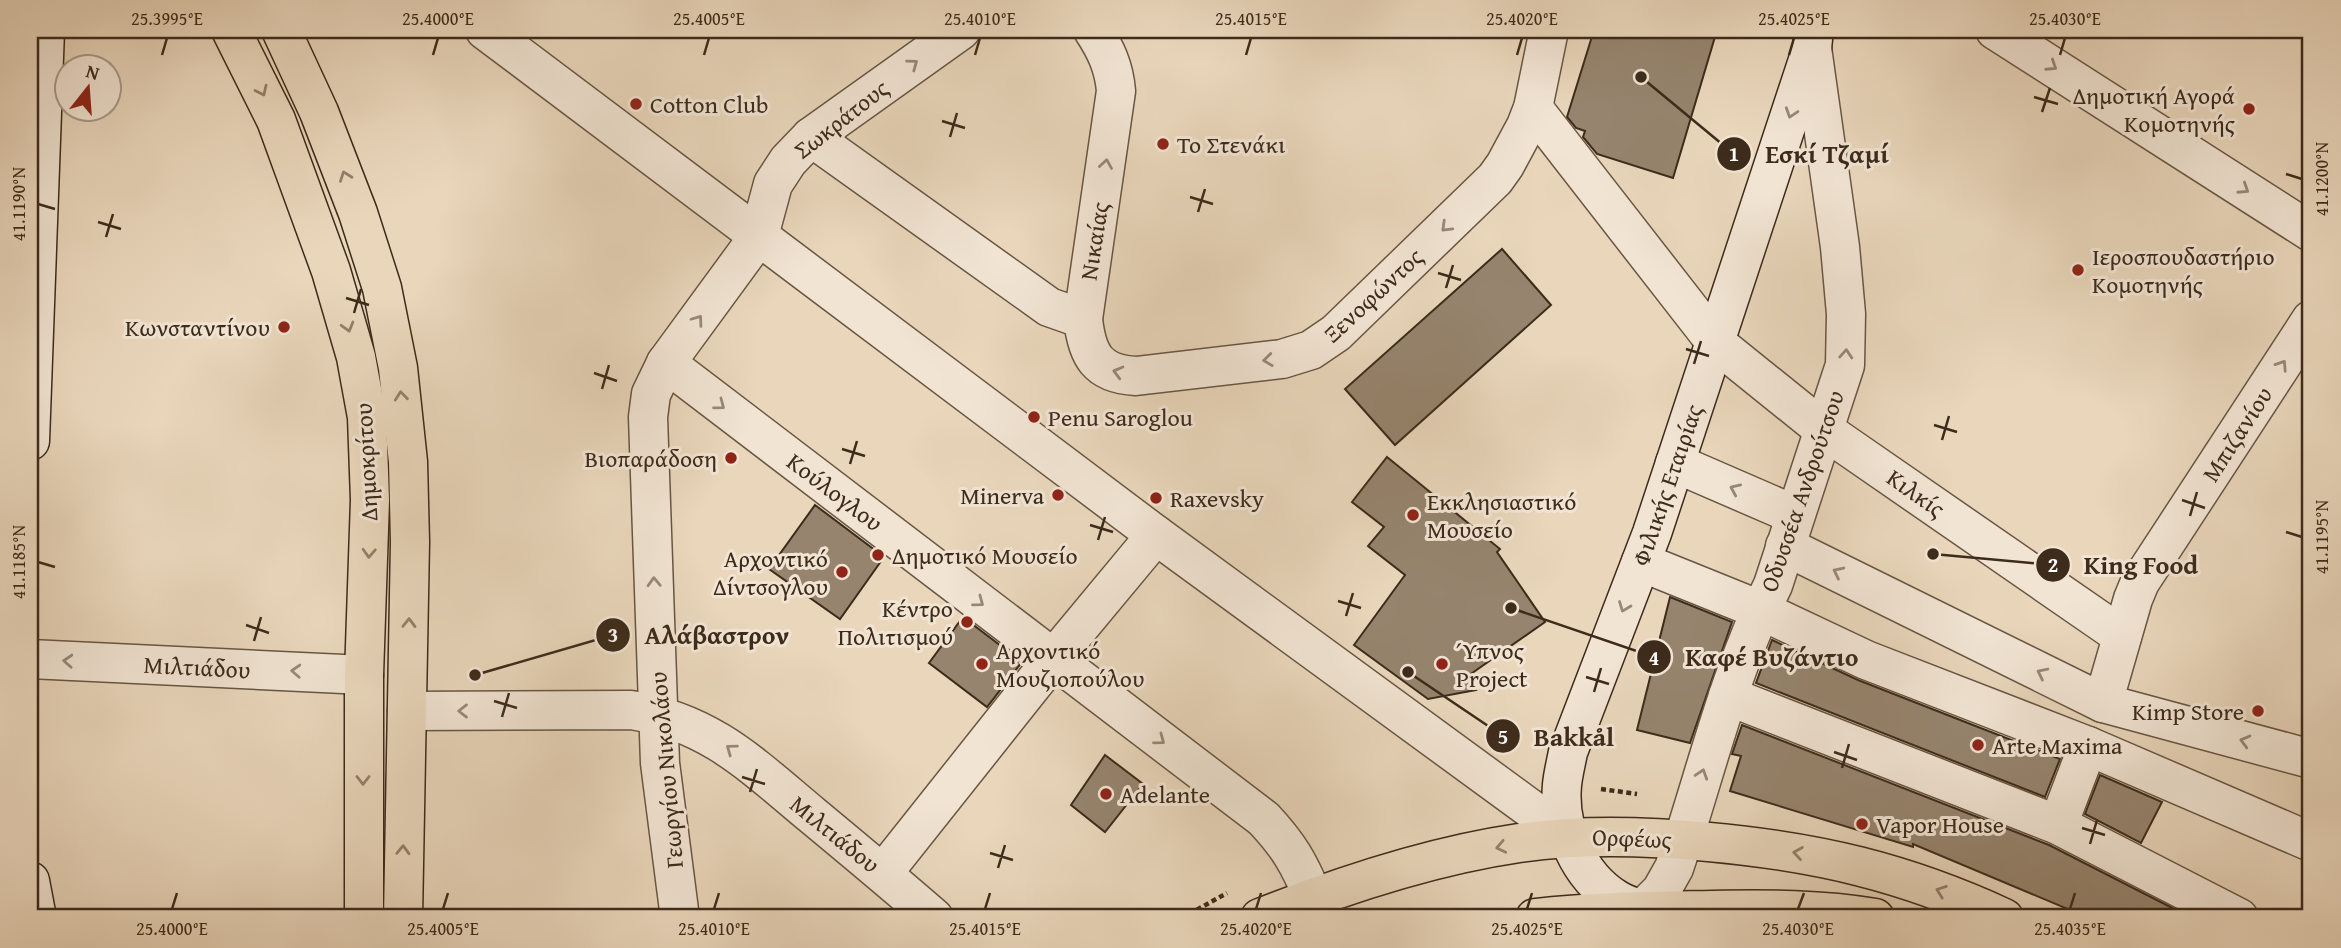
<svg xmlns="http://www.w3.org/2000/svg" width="2341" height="948" font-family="'Gentium Book Plus',serif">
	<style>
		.building { fill: #96846e; stroke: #3d2b1b; stroke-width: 2 }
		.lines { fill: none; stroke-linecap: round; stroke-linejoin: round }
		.street-casing { stroke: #685643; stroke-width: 41 }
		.secondary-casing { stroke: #3d2b1b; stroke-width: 41 }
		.primary-casing { stroke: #3d2b1b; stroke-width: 41 }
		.path { stroke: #3d2b1b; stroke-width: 4.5; stroke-dasharray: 5 3.5; stroke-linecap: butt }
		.street { stroke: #f1e4d3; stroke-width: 38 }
		.secondary { stroke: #f1e4d3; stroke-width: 38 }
		.primary { stroke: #e9d6bb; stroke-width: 38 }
		.oneway { stroke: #978877 }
		.oneway2 { stroke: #93806b }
		.ticks { fill: none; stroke: #3d2b1b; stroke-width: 2.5 }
		.poi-dot { fill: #8f2418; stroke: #f1e4d3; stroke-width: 2.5 }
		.labels { text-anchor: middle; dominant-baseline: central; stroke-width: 6; stroke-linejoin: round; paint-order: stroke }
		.poi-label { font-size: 24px; fill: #3d2b1b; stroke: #f1e4d3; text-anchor: start }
		.street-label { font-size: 24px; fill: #3d2b1b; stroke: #f1e4d3 }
		.leader { fill: none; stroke: #3d2b1b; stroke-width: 2.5 }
		.callout-dot { fill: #3d2b1b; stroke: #f1e4d3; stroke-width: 2.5 }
		.mark-label { font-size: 21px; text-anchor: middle; font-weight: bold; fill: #fff }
		.callout-label { font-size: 26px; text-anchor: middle; font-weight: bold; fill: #3d2b1b; stroke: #f1e4d3; stroke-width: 6; stroke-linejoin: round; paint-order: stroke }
		.neatline { fill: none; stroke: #3d2b1b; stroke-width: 2.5 }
		.ticks-label { font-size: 18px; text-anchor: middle; fill: #3d2b1b }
	</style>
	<rect width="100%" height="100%" fill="#e9d6bb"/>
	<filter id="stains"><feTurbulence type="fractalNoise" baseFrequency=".00286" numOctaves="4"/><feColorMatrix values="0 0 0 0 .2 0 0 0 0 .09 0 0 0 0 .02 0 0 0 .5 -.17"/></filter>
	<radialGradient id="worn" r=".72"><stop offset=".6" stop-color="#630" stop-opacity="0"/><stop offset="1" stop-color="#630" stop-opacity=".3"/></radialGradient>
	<g class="building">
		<polygon points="1594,30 1717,30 1673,178 1597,154 1583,137 1585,131 1576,128 1567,117"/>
		<polygon points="1502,249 1551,305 1395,445 1345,389"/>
		<polygon points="1387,457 1500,549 1497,552 1545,622 1468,676 1476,690 1428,699 1354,645 1405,575 1368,546 1384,527 1352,502"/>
		<polygon points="815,505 884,557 840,619 769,569"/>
		<polygon points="1670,597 1732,622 1690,743 1637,730"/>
		<polygon points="963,617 1022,662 987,707 929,663"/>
		<polygon points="1772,640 1858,680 2060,759 2045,797 1756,683"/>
		<polygon points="1742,725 2049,845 2192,918 2089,918 1913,844 1913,847 1730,791 1741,756 1732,754"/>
		<polygon points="1105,755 1143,784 1105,832 1071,805"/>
		<polygon points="2100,775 2162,802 2141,843 2085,814"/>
	</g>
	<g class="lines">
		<g class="street-casing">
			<g id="street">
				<polyline points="485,30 1156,535 1569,837"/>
				<path d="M1093,30C1106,50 1114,67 1116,91L1083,319C1087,355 1097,374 1136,376L1282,359L1311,350L1336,333L1495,179L1505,165L1526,126L1533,108L1549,30"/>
				<polyline points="1995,30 2311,232"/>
				<polyline points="1533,108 1716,343 1824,430 2122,636"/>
				<polyline points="811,137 1049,307 1083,319"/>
				<path d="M666,363L1264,819C1289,846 1299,863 1313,897"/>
				<polyline points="1675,463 1795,515"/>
				<polyline points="1785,546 2103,703 2311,759"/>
				<polyline points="1641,562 1760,610 1866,660 2088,746 2311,842"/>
				<polyline points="30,659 364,675"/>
				<polyline points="1728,696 2058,825 2239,918"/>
				<polyline points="2103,703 2133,599 2140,582 2311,320"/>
				<path d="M407,711L631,710C710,722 753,766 812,815C853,849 894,883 934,918"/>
				<polyline points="2058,825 2088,746"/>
				<polyline points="883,873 1053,659 1156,535"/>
				<polyline points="680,918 660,763 648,417 651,394 666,363 759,236 773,184 788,161 811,137 961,30"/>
				<path d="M1643,918L1642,910L1661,891L1674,868C1706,773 1728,675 1773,585L1845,365L1846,314L1840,247L1812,48"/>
			</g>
		</g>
		<g class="secondary-casing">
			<g id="secondary">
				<polyline points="30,441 45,30"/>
				<polyline points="30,881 37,918"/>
				<path d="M1642,910C1633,907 1624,904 1616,899C1579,876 1558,828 1562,785C1563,774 1566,763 1568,752L1652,533L1812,48L1814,30"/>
			</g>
		</g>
		<g class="primary-casing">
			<g id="primary">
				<polyline points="231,30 276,120 331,271 356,357 367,417 370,500 364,675 364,918"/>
				<polyline points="281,30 319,112 358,213 382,288 398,368 408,462 410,542 403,918"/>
				<path d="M1260,918C1343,885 1430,856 1519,843C1582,834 1645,836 1709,842C1818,852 1904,872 2004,918"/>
				<path d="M1535,918C1595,911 1654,911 1713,910C1768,909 1821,909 1875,918"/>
			</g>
		</g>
		<g class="path">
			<polyline points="1601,789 1637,794"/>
			<polyline points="2043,912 2055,918"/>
			<polyline points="1182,918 1227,893"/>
		</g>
		<use href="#street" class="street"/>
		<use href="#secondary" class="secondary"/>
		<use href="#primary" class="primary"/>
	</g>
	<defs><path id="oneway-chevron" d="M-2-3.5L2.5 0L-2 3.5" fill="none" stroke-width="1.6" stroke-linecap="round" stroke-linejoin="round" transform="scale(1.75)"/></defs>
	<g class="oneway">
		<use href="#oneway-chevron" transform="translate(913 64) rotate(-36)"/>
		<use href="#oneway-chevron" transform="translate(2052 66) rotate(33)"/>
		<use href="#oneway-chevron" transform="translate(1791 113) rotate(108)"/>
		<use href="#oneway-chevron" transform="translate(1106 164) rotate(-81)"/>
		<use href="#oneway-chevron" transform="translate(2244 189) rotate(33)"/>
		<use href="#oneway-chevron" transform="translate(1446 227) rotate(136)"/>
		<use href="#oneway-chevron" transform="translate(698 320) rotate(-54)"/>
		<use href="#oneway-chevron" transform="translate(1846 354) rotate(-86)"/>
		<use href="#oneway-chevron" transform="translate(1268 360) rotate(173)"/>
		<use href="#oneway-chevron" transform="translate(2282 365) rotate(-57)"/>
		<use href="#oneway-chevron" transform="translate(1118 372) rotate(-165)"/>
		<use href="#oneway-chevron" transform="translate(720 405) rotate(37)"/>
		<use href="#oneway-chevron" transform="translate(1735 489) rotate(-156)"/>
		<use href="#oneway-chevron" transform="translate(1838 572) rotate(-154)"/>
		<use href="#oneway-chevron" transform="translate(654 582) rotate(-92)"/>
		<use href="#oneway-chevron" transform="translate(979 602) rotate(37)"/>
		<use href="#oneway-chevron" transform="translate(1624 607) rotate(111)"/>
		<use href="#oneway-chevron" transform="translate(68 661) rotate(-177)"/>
		<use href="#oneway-chevron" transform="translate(296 671) rotate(-177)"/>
		<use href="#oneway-chevron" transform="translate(2042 673) rotate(-154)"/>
		<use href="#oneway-chevron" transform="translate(463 711) rotate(180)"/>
		<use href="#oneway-chevron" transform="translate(1160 740) rotate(37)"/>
		<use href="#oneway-chevron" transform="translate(2245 741) rotate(-165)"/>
		<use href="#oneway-chevron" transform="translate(731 749) rotate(-144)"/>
		<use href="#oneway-chevron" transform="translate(1702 774) rotate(-72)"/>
	</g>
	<g class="oneway2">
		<use href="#oneway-chevron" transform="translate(262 91) rotate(65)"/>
		<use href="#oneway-chevron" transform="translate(345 176) rotate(-110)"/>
		<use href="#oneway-chevron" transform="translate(348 327) rotate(74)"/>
		<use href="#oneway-chevron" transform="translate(401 396) rotate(-96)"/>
		<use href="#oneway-chevron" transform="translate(369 553) rotate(93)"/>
		<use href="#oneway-chevron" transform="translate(409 623) rotate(-89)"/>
		<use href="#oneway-chevron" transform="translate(363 780) rotate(90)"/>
		<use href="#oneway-chevron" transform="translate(1501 847) rotate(168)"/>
		<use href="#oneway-chevron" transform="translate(403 850) rotate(-88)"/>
		<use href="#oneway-chevron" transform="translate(1798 853) rotate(-171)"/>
		<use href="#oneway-chevron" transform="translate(1941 891) rotate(-160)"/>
	</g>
	<path class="ticks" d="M162,55L167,38M433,55L438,38M704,55L709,38M975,55L980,38M1246,55L1251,38M1517,55L1522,38M1789,55L1794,38M2060,55L2065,38M2034,97L2058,104M2042,112L2050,88M942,121L965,128M950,137L957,113M2286,174L2302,179M1190,197L1213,204M38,204L55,209M1198,212L1205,189M98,222L121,229M106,237L113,214M1438,273L1461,280M1446,288L1453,265M346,298L369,305M354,313L361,289M1686,349L1709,356M1694,364L1701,341M594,373L617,381M602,389L609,365M1934,425L1957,432M1942,440L1949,416M842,449L865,456M850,464L857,441M2182,500L2205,508M2190,516L2197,492M1090,525L1113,532M2286,532L2302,537M1098,540L1105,517M38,562L55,567M1338,601L1361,608M1346,616L1353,593M246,625L269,633M254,641L261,617M1586,677L1609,684M1594,692L1601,668M494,701L517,708M502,717L509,693M1834,752L1857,760M1842,768L1849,744M742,777L765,784M750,792L757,769M2082,828L2105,835M2090,844L2097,820M990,853L1013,860M998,868L1005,845M172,909L177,893M443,909L448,893M714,909L719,893M985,909L990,893M1256,909L1261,893M1527,909L1532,893M1798,909L1804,893M2070,909L2075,893"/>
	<g class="poi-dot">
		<circle cx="636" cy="104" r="7"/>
		<circle cx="2249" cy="109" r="7"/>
		<circle cx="1163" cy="144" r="7"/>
		<circle cx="2078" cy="270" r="7"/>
		<circle cx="284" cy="327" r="7"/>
		<circle cx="1034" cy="417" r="7"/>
		<circle cx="731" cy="458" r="7"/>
		<circle cx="1058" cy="495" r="7"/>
		<circle cx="1156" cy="498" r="7"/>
		<circle cx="1413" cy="515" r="7"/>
		<circle cx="878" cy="555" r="7"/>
		<circle cx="842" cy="572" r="7"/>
		<circle cx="967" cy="622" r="7"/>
		<circle cx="982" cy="664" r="7"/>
		<circle cx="1442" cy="664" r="7"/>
		<circle cx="2258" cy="711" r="7"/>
		<circle cx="1978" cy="745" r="7"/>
		<circle cx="1106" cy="794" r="7"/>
		<circle cx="1862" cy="824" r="7"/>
	</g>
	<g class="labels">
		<g class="poi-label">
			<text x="2235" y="95" text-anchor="end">Δημοτική Αγορά<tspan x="2235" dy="28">Κομοτηνής</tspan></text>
			<text x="650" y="104">Cotton Club</text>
			<text x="1177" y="144">Το Στενάκι</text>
			<text x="2092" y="256">Ιεροσπουδαστήριο<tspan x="2092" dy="28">Κομοτηνής</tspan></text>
			<text x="270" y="327" text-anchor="end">Κωνσταντίνου</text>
			<text x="1048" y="417">Penu Saroglou</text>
			<text x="717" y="458" text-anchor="end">Βιοπαράδοση</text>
			<text x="1044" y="495" text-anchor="end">Minerva</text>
			<text x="1170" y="498">Raxevsky</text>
			<text x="1427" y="501">Εκκλησιαστικό<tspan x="1427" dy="28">Μουσείο</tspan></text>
			<text x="892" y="555">Δημοτικό Μουσείο</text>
			<text x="828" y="558" text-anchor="end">Αρχοντικό<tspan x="828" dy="28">Δίντσογλου</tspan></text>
			<text x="953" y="608" text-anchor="end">Κέντρο<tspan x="953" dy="28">Πολιτισμού</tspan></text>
			<text x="996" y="650">Αρχοντικό<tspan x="996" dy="28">Μουζιοπούλου</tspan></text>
			<text x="1456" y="650">Ύπνος<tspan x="1456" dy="28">Project</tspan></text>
			<text x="2244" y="711" text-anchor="end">Kimp Store</text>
			<text x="1992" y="745">Arte Maxima</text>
			<text x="1120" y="794">Adelante</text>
			<text x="1876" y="824">Vapor House</text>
		</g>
		<g class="street-label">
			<text transform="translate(841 119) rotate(-38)">Σωκράτους</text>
			<text transform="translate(1094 241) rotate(-81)">Νικαίας</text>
			<text transform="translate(1373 295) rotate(-43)">Ξενοφώντος</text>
			<text transform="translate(2237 434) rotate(-57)">Μπιζανίου</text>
			<text transform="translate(366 462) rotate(-93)">Δημοκρίτου</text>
			<text transform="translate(1667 485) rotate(-71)">Φιλικής Εταιρίας</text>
			<text transform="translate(1802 491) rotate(-71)">Οδυσσέα Ανδρούτσου</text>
			<text transform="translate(835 492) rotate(37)">Κούλογλου</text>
			<text transform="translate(1916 493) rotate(35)">Κιλκίς</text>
			<text transform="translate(197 667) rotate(3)">Μιλτιάδου</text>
			<text transform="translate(666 770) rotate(-95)">Γεωργίου Νικολάου</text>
			<text transform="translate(835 834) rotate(39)">Μιλτιάδου</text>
			<text transform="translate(1632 838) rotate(2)">Ορφέως</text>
		</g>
	</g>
	<path class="leader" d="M1641 77L1734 154M1933 554L2053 565M475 675L613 635M1511 608L1654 657M1408 672L1503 736"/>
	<g class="callout-dot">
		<circle cx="1641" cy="77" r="7"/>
		<circle cx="1933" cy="554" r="7"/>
		<circle cx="475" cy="675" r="7"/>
		<circle cx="1511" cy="608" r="7"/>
		<circle cx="1408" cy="672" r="7"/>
		<circle cx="1734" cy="154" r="18"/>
		<circle cx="2053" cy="565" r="18"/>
		<circle cx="613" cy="635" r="18"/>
		<circle cx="1654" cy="657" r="18"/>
		<circle cx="1503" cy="736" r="18"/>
	</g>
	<g class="mark-label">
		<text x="1734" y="161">1</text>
		<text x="2053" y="572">2</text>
		<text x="613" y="642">3</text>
		<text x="1654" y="665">4</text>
		<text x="1503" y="744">5</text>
	</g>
	<g class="callout-label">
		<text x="1827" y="163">Εσκί Τζαμί</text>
		<text x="2141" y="574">King Food</text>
		<text x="717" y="644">Αλάβαστρον</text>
		<text x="1772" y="666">Καφέ Βυζάντιο</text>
		<text x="1574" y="746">Bakkål</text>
	</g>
	<rect width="2341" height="948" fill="none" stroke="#e9d6bb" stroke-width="77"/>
	<g transform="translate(88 88) rotate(17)"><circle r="33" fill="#f1e4d3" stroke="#a99a89" stroke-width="2"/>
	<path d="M0-5L12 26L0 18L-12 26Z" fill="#8f2418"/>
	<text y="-10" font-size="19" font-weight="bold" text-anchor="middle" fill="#3d2b1b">N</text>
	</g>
	<rect x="38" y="38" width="2264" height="871" class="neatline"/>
	<g class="ticks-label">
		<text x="167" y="25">25.3995°E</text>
		<text x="438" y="25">25.4000°E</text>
		<text x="709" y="25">25.4005°E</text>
		<text x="980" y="25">25.4010°E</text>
		<text x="1251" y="25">25.4015°E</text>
		<text x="1522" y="25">25.4020°E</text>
		<text x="1794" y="25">25.4025°E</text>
		<text x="2065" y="25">25.4030°E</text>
		<text transform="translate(2322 179) rotate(-90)" y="6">41.1200°N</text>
		<text transform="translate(19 204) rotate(-90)" y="6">41.1190°N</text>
		<text transform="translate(2322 537) rotate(-90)" y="6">41.1195°N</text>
		<text transform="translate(19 562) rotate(-90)" y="6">41.1185°N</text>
		<text x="172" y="935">25.4000°E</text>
		<text x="443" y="935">25.4005°E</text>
		<text x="714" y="935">25.4010°E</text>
		<text x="985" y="935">25.4015°E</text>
		<text x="1256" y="935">25.4020°E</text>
		<text x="1527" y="935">25.4025°E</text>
		<text x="1798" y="935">25.4030°E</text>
		<text x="2070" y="935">25.4035°E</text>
	</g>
	<rect width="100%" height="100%" filter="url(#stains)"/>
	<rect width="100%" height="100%" fill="url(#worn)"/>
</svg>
